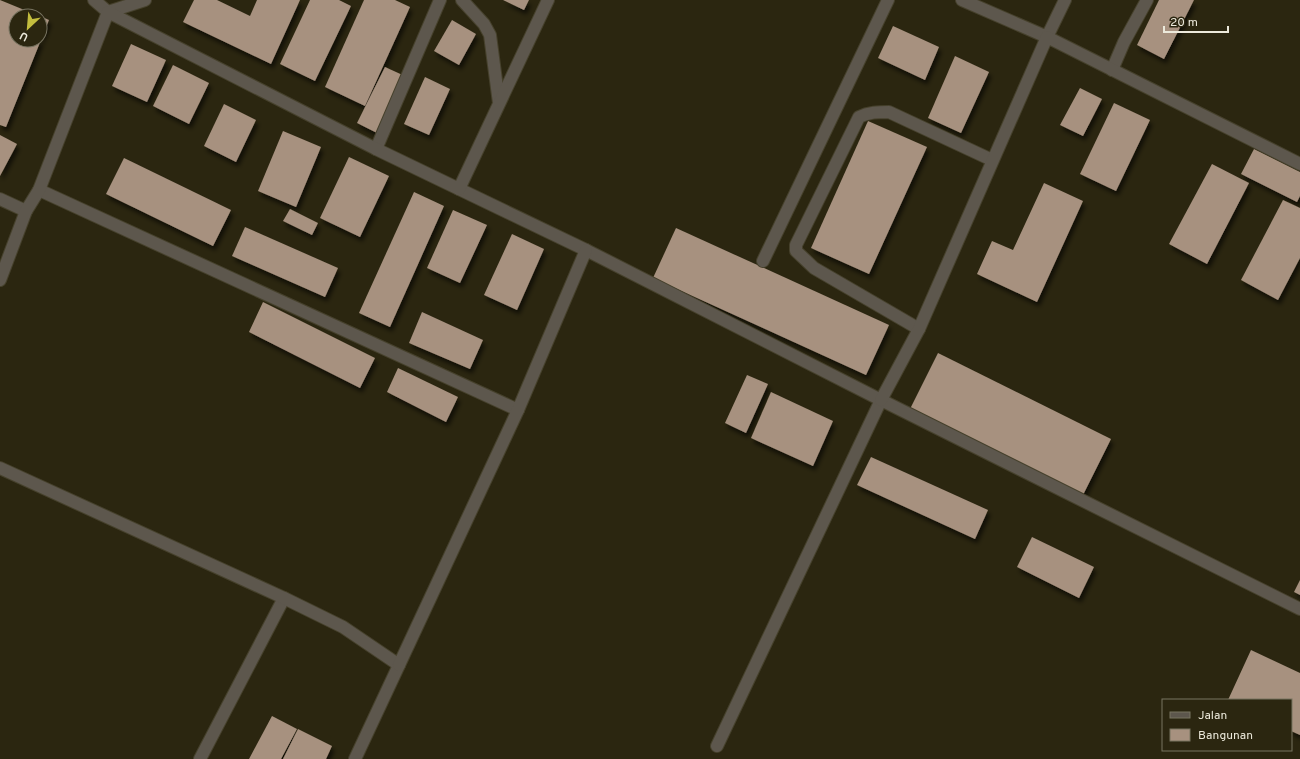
<svg xmlns="http://www.w3.org/2000/svg" width="1300" height="759" font-family="Overpass,sans-serif">
	<style>
		.building { fill: #a7917f; filter: url(#shadow) }
		.lines { fill: none; stroke-linecap: round; stroke-linejoin: round }
		.lane-casing { stroke: #46412c; stroke-width: 14 }
		.street-casing { stroke: #46412c; stroke-width: 14 }
		.lane { stroke: #5d574d; stroke-width: 12 }
		.street { stroke: #5d574d; stroke-width: 12 }
	</style>
	<defs>
		<filter id="shadow"><feDropShadow dx="2.5" dy="4.5" stdDeviation="2" flood-color="#0009"/></filter>
	</defs>
	<rect width="100%" height="100%" fill="#2b2610"/>
	<g class="building">
		<polygon points="0,0 39,16 16,16 16,40 40,40 40,16 49,20 6,127 0,125"/>
		<polygon points="194,0 217,0 250,16 257,0 300,0 271,64 183,22"/>
		<polygon points="310,0 339,0 351,6 315,81 280,64"/>
		<polygon points="364,0 395,0 410,7 365,106 325,87"/>
		<polygon points="503,0 529,0 524,10"/>
		<polygon points="1159,0 1194,0 1164,59 1137,45"/>
		<polygon points="452,20 476,34 459,65 434,51"/>
		<polygon points="893,26 939,47 925,80 878,58"/>
		<polygon points="131,44 166,60 147,102 112,86"/>
		<polygon points="955,56 989,72 961,133 928,118"/>
		<polygon points="173,65 209,83 189,124 153,106"/>
		<polygon points="385,67 407,77 379,134 357,123"/>
		<polygon points="425,77 450,89 429,135 404,124"/>
		<polygon points="1080,88 1102,99 1083,136 1060,125"/>
		<polygon points="1114,103 1150,120 1116,191 1080,174"/>
		<polygon points="224,104 256,120 236,162 204,146"/>
		<polygon points="868,121 927,147 869,274 811,248"/>
		<polygon points="283,131 321,147 296,207 258,191"/>
		<polygon points="0,135 17,144 0,176"/>
		<polygon points="1254,149 1300,172 1300,196 1297,202 1241,174"/>
		<polygon points="349,157 389,176 360,237 320,218"/>
		<polygon points="124,158 231,210 213,246 106,194"/>
		<polygon points="1212,164 1249,183 1207,264 1169,244"/>
		<polygon points="1044,183 1083,201 1037,302 977,274 992,241 1013,250"/>
		<polygon points="414,192 444,206 390,327 359,313"/>
		<polygon points="1283,200 1300,208 1300,258 1278,300 1241,280"/>
		<polygon points="290,209 318,223 312,235 283,221"/>
		<polygon points="453,210 487,225 460,283 427,268"/>
		<polygon points="245,227 338,268 325,297 232,256"/>
		<polygon points="676,228 889,325 866,375 653,278"/>
		<polygon points="512,234 544,249 517,310 484,295"/>
		<polygon points="263,302 375,358 360,388 249,332"/>
		<polygon points="422,312 483,340 470,369 409,343"/>
		<polygon points="938,353 1111,439 1083,495 910,409"/>
		<polygon points="398,368 458,397 446,422 387,392"/>
		<polygon points="747,375 768,384 746,433 725,423"/>
		<polygon points="771,392 833,421 813,466 751,438"/>
		<polygon points="871,457 988,510 975,539 857,485"/>
		<polygon points="1032,537 1094,567 1079,598 1017,567"/>
		<polygon points="1300,580 1300,595 1294,592"/>
		<polygon points="1251,650 1300,673 1300,735 1291,731 1291,700 1228,700"/>
		<polygon points="272,716 297,729 281,759 249,759"/>
		<polygon points="298,729 332,746 326,759 283,759"/>
	</g>
	<g class="lines">
		<g class="lane-casing">
			<g id="lane">
				<path d="M919,329L814,268L796,251V245L859,117C869,112 878,112 889,112L992,160"/>
				<polyline points="717,746 881,400"/>
				<polyline points="200,759 284,598"/>
			</g>
		</g>
		<g class="street-casing">
			<g id="street">
				<polyline points="94,0 108,12 145,0"/>
				<polyline points="462,0 484,24 490,35 499,103"/>
				<polyline points="962,0 1047,37 1065,0"/>
				<polyline points="1112,70 1124,42 1147,0"/>
				<polyline points="376,149 440,0"/>
				<polyline points="459,189 586,250 881,400 1300,609"/>
				<polyline points="39,190 518,410"/>
				<polyline points="0,199 26,211"/>
				<polyline points="763,261 888,0"/>
				<polyline points="0,280 26,211 39,190 108,12 376,149 459,189 548,0"/>
				<polyline points="881,400 919,329 1047,37 1300,164"/>
				<polyline points="0,468 284,598 343,627 399,665 355,759"/>
				<polyline points="399,665 518,410 586,250"/>
			</g>
		</g>
		<use href="#lane" class="lane"/>
		<use href="#street" class="street"/>
	</g>
	<rect x="1162" y="699" width="130" height="52" fill="#2b2610" stroke="#787461"/>
	<rect x="1170" y="712" width="20" height="6" fill="#5d574d" stroke="#787461"/>
	<text x="1198" y="719" font-size="12" fill="#ece9db">Jalan</text>
	<rect x="1170" y="729" width="20" height="12" fill="#a7917f" stroke="#787461"/>
	<text x="1198" y="739" font-size="12" fill="#ece9db">Bangunan</text>
	<g transform="translate(28 28) rotate(206)"><circle r="19" fill="#2b2610" stroke="#787461"/>
	<path d="M0-3L7 15L0 10L-7 15Z" fill="#c3bd3e"/>
	<text y="-6" font-size="11" font-weight="bold" text-anchor="middle" fill="#ece9db">U</text>
	</g>
	<path d="M1164 26v6h64v-6" fill="none" stroke="#ece9db" stroke-width="2"/>
	<text x="1170" y="26" font-size="12" fill="#ece9db" stroke="#2b2610" stroke-width="3" paint-order="stroke">20 m</text>
</svg>
